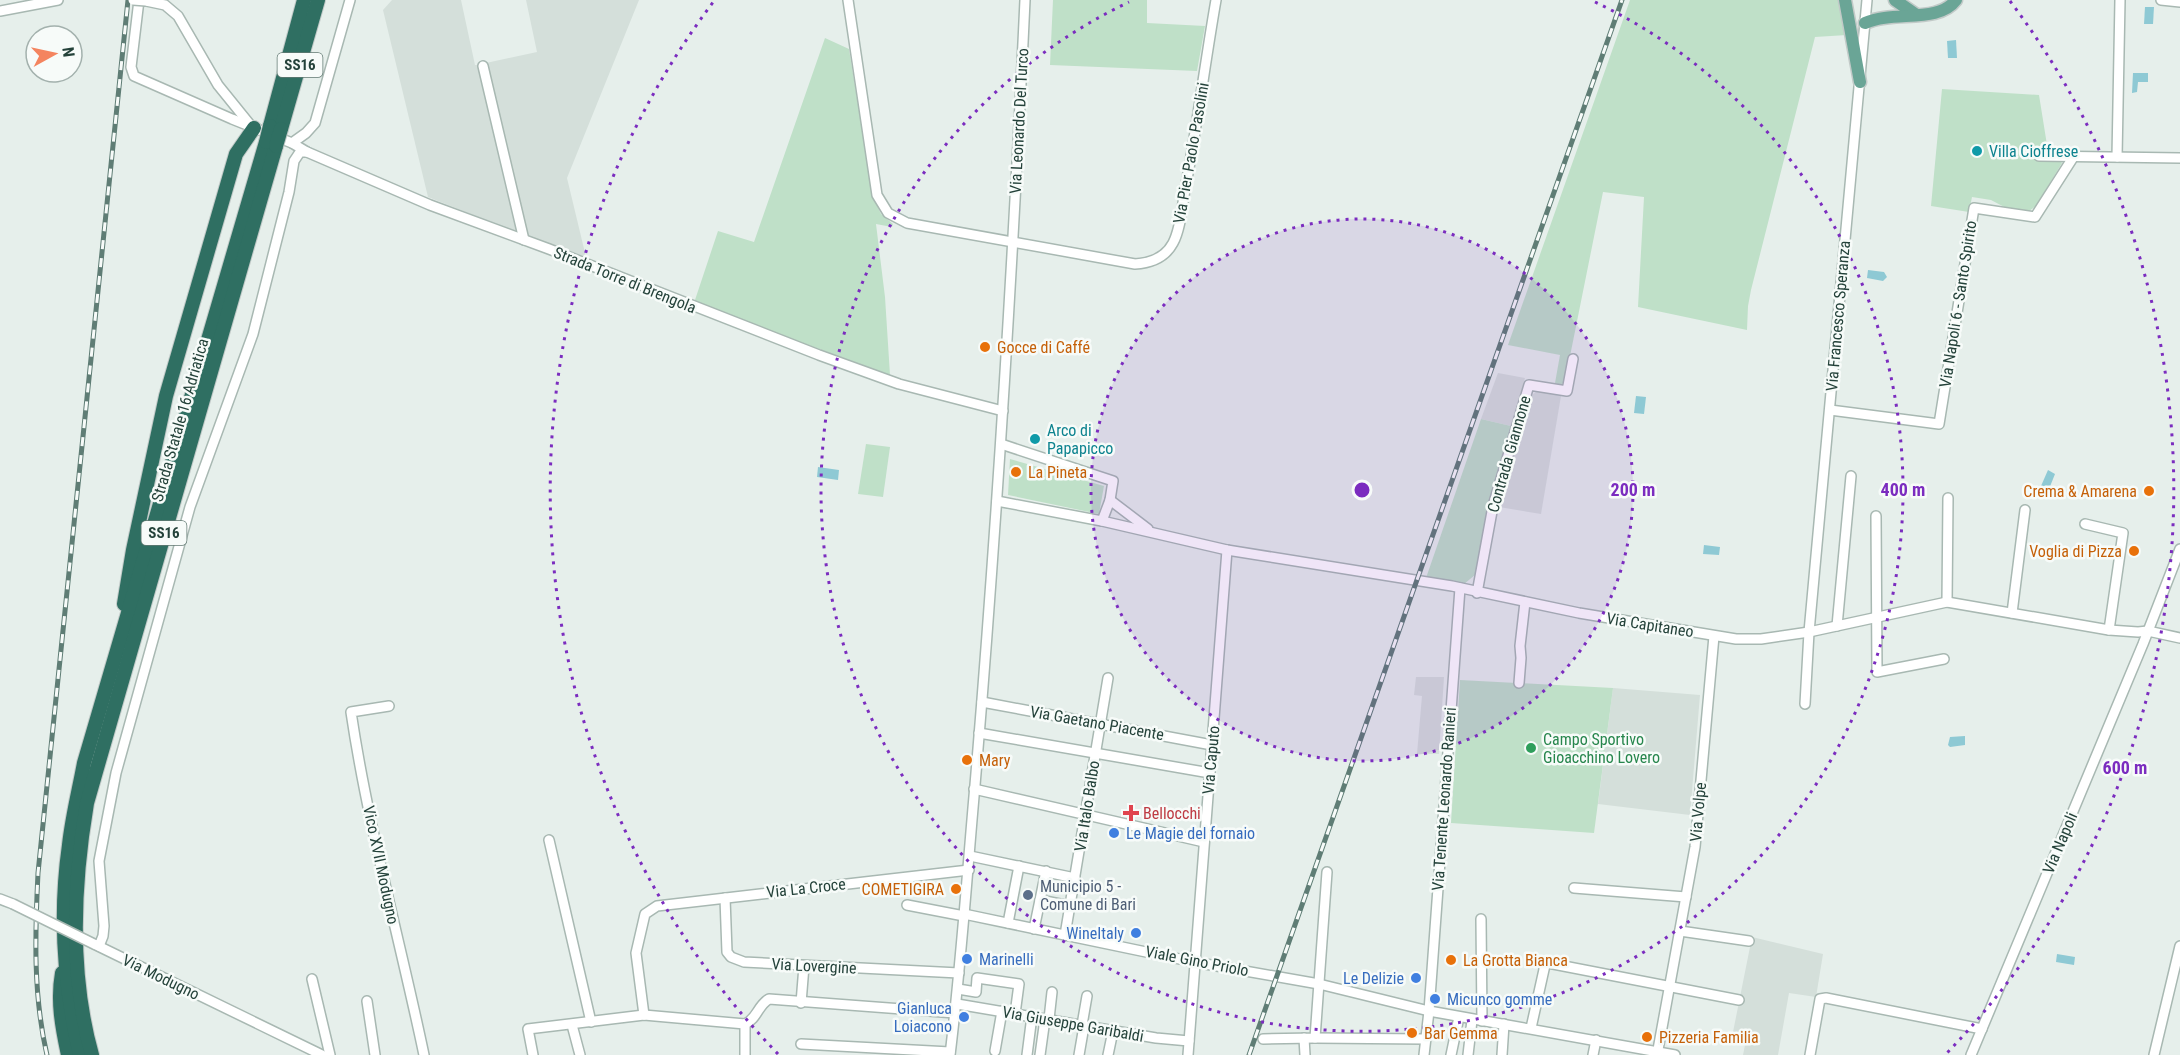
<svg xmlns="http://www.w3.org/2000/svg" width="2180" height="1055" font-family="'Roboto Condensed',sans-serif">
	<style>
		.built { fill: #d4dfda }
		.green { fill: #bfe0c8 }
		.water { fill: #8ec9d4 }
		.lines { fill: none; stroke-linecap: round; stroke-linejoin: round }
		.minor-casing { stroke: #a8b8b2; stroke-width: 12 }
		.major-casing { stroke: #c2cac8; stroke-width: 15 }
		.highway-casing { stroke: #c2cac8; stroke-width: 16 }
		.minor { stroke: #fff; stroke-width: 9 }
		.major { stroke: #6aa596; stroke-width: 12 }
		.highway { stroke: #2f6f62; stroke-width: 14 }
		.rail-casing { stroke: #5f7d75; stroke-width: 5 }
		.rail { stroke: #f7fbf9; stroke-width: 3; stroke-dasharray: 9; stroke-linecap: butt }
		.minor-bridge-casing { stroke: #a8b8b2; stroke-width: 12; stroke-linecap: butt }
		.highway-bridge-casing { stroke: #c2cac8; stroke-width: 16; stroke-linecap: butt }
		.minor-bridge { stroke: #fff; stroke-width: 9 }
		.highway-bridge { stroke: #2f6f62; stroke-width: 14 }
		.ring { fill: none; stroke: #7b2cbf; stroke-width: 3; stroke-dasharray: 3 6 }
		.culture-dot { fill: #0f9aa8; stroke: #f7fbf9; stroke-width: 2 }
		.food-dot { fill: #e8710a; stroke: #f7fbf9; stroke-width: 2 }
		.leisure-dot { fill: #2e9e5b; stroke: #f7fbf9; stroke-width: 2 }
		.health-dot { fill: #e0444e; stroke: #f7fbf9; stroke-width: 2 }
		.shop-dot { fill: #3f7fe0; stroke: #f7fbf9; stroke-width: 2 }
		.service-dot { fill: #5c6f8a; stroke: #f7fbf9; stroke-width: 2 }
		.labels { text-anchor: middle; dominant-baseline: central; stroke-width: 5; stroke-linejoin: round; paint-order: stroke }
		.shield { fill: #f7fbf9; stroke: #637a73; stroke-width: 1.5 }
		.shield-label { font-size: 15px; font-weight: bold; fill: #24423a }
		.street-label { font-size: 16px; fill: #24423a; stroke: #f7fbf9 }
		.culture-label { font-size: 16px; fill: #0d838f; stroke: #f7fbf9; text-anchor: start }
		.food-label { font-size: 16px; fill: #c56008; stroke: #f7fbf9; text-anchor: start }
		.leisure-label { font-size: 16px; fill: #27864d; stroke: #f7fbf9; text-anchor: start }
		.health-label { font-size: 16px; fill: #be3a42; stroke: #f7fbf9; text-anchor: start }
		.shop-label { font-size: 16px; fill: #366cbe; stroke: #f7fbf9; text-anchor: start }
		.service-label { font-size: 16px; fill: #4e5e75; stroke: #f7fbf9; text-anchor: start }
		.centre { fill: #7b2cbf; stroke: #f7fbf9; stroke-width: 3 }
		.ring-label { font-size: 18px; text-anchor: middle; font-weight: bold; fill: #7b2cbf; stroke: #f7fbf9; stroke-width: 5; stroke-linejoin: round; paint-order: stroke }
	</style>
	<rect width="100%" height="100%" fill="#e6efeb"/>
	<g class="built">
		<polygon points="392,0 461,0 475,65 479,65 519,233 428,197 383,10"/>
		<polygon points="526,0 639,0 567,178 586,257 526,235 486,63 537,52"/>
		<polygon points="1498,373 1525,378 1511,426 1481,419"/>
		<polygon points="1537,391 1561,396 1541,514 1499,507 1532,395"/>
		<polygon points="1416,677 1444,677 1439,754 1417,754 1422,696 1414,695"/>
		<polygon points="1613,688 1700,695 1690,815 1598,804"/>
		<polygon points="1752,937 1823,954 1816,997 1789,993 1778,1055 1743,1055 1747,1035 1733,1032"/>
	</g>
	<g class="green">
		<polygon points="1053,0 1147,0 1147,23 1205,26 1197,71 1050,65"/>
		<polygon points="1630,0 1841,0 1847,35 1815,37 1751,290 1748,306 1747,330 1638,307 1644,197 1603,192 1565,381 1561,385 1555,383 1560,355 1508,345"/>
		<polygon points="825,38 849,49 873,197 881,214 893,224 892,227 876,224 885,297 890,375 694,303 718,231 754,242"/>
		<polygon points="1942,89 2039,95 2047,145 2045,149 2039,149 2039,160 2060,161 2062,163 2036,206 2029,211 2010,210 1991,200 1972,197 1969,212 1931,206"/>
		<polygon points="1481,419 1511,426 1487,508 1475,575 1464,584 1426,578"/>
		<polygon points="866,444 890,447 883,497 858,494"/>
		<polygon points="1010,459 1104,486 1099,514 1008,495"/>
		<polygon points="1460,680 1613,688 1594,833 1451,823"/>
	</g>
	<g class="water">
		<polygon points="2145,7 2154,7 2153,24 2144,24"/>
		<polygon points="1956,40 1957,58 1948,58 1947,41"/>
		<polygon points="2133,73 2148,73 2148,82 2138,82 2137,92 2132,93"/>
		<polygon points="1868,270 1884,272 1887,277 1883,281 1867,278"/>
		<polygon points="1636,396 1646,397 1644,414 1634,413"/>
		<polygon points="818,467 839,470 838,480 817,477"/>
		<polygon points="2048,470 2055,474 2049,489 2045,489 2041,486"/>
		<polygon points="1704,545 1720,547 1719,555 1703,554"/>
		<polygon points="1965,736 1965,745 1950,747 1948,745 1950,737"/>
		<polygon points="2057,954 2075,957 2074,965 2056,962"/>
	</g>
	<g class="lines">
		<g class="minor-casing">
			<g id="minor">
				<polyline points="139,0 131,67 134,76 232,119 292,143 307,152 430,205 549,249 819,355 899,384 1003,411"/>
				<path d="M848,0L877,195L888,213L907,223L1135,264C1151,263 1165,258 1173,243C1181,228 1182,206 1185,190C1197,127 1205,63 1216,0"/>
				<polyline points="2161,0 2180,2"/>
				<polyline points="146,1 165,5 178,16 218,85 252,127"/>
				<polyline points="0,11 58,0"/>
				<polyline points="483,66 524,240"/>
				<polyline points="292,143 306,133 315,123 350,0"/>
				<polyline points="2039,156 2180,158"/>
				<polyline points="2117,157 2120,0"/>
				<polyline points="1830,410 1939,424 1974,208 2035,217 2074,156"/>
				<polyline points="1001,444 1113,481 1110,500 1102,521"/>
				<polyline points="1110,500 1148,529"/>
				<polyline points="997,501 1102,521 1227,550 1452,586 1579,613 1736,639 1761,639 1809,632 1947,602 2109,630 2138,632 2148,631 2180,638"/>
				<polyline points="1876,516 1877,672 1944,659"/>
				<polyline points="2085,524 2123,533 2109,630"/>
				<polyline points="1477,593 1493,506 1529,385 1567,391 1573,359"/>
				<polyline points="1947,602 1948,498"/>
				<polyline points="2012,613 2025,510"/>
				<polyline points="1837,626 1851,476"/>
				<polyline points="1519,683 1521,658 1520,646 1525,602"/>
				<polyline points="982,702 1212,745"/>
				<polyline points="1805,704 1809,632 1867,0"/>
				<path d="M389,706L351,712C368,827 400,940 424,1055"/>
				<polyline points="979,733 1210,773"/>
				<polyline points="974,789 1204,842"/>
				<polyline points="549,840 591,1022"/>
				<polyline points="970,856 1075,878"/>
				<polyline points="1574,888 1686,897"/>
				<polyline points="725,898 727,952 731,957 744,962 959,973"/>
				<polyline points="0,899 13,904"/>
				<polyline points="1040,900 1070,906"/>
				<polyline points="907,905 964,916"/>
				<polyline points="964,914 1194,962 1319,984 1429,1011 1675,1055"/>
				<polyline points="1481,919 1482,1021"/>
				<polyline points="1008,923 1019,866"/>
				<polyline points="1034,929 1046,871"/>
				<polyline points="1680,931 1749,941"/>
				<polyline points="1065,935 1108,678"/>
				<polyline points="94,944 322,1055"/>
				<polyline points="99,946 103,936 104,926 99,861 116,773 190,507 253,334 289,192 294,161 300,152 307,152"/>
				<polyline points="312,979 330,1055"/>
				<polyline points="958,989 976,992 977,978 1019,984 1015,1014"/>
				<polyline points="367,1001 375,1055"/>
				<polyline points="801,1003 804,966"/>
				<polyline points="957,1004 1156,1038 1189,1041"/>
				<polyline points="644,1015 636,953 645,914 657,906 969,870"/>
				<polyline points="1049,1019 1052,992"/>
				<path d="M745,1024C757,1019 758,1005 769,999L955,1013"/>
				<polyline points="572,1025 580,1055"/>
				<polyline points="1082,1025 1087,996"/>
				<polyline points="1531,1028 1545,965 1548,963 1739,1000"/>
				<polyline points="1304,1038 1305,1055"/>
				<polyline points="1315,1038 1425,1039"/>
				<polyline points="1263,1039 1315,1038 1327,872"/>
				<polyline points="801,1044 950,1052"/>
				<polyline points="995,1051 1002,1011"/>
				<polyline points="533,1055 528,1029 644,1015 745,1024"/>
				<polyline points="745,1055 745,1024"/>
				<path d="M950,1055C961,965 967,875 975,785C997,524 1013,262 1025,0"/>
				<polyline points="1027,1055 1032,1016"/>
				<polyline points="1040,1055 1045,1019"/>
				<polyline points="1079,1055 1084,1026"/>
				<polyline points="1108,1055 1113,1031"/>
				<polyline points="1188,1055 1227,550"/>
				<polyline points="1424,1055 1429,1011 1460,588"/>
				<polyline points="1451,1055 1459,1017"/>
				<polyline points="1468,1055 1472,1020"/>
				<polyline points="1502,1055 1504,1024"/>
				<polyline points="1593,1055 1596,1040"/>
				<polyline points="1657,1055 1695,847 1714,636"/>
				<polyline points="1810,1055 1820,999 1826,998 1982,1029"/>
				<polyline points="1971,1055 2143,644 2180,549"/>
				<polyline points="2154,1055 2180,946"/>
			</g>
		</g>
		<g class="major-casing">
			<g id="major">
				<polyline points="1845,0 1860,82"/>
				<polyline points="1895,0 1915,14"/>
				<path d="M1865,23C1894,10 1938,24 1956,0"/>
			</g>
		</g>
		<g class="highway-casing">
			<g id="highway">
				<polyline points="270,126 304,0"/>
				<polyline points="281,129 318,0"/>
				<polyline points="124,604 133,550 166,396 236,154 254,128"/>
				<path d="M62,973C57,1001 62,1027 68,1055"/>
				<path d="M80,1055C64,986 59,915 69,845C72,817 79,790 84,763L266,142"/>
				<path d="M92,1055C69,973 73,886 87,803L276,146"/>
			</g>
		</g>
		<use href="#minor" class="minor"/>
		<use href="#major" class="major"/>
		<use href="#highway" class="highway"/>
		<g class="rail-casing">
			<g id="rail">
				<path d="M47,1055C33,995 35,934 38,873L128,0"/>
				<polyline points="1249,1055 1622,0"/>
			</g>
		</g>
		<use href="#rail" class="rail"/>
		<g class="minor-bridge-casing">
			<g id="minor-bridge">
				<polyline points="133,0 146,1"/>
				<polyline points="13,904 94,944"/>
			</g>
		</g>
		<g class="highway-bridge-casing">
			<g id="highway-bridge">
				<polyline points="266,142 270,126"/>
				<polyline points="276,146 281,129"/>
			</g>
		</g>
		<use href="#minor-bridge" class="minor-bridge"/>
		<use href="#highway-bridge" class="highway-bridge"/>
	</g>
	<circle cx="1362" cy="490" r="271" fill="#7b2cbf" fill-opacity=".12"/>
	<g class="ring">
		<circle cx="1362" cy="490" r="271"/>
		<path d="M1595 2A541 541 0 1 1 1129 2"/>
		<path d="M778 1054A812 812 0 0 1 714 1M2010 1A812 812 0 0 1 1946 1054"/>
	</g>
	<g class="culture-dot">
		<circle cx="1977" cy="151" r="6"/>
		<circle cx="1035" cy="439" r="6"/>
	</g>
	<g class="food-dot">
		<circle cx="985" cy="347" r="6"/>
		<circle cx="1016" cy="472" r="6"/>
		<circle cx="2149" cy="491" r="6"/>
		<circle cx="2134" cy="551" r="6"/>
		<circle cx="967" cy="760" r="6"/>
		<circle cx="956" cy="889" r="6"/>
		<circle cx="1451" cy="960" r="6"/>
		<circle cx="1412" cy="1033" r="6"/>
		<circle cx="1647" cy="1037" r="6"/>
	</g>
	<circle class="leisure-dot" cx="1531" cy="748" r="6"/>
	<path class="health-dot" d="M1128 804h6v6h6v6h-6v6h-6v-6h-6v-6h6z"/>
	<g class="shop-dot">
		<circle cx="1114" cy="833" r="6"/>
		<circle cx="1136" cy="933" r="6"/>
		<circle cx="967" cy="959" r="6"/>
		<circle cx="1416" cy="978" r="6"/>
		<circle cx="1435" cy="999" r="6"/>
		<circle cx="964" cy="1017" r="6"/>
	</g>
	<circle class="service-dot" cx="1028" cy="895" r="6"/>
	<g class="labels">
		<g class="shield">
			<rect x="277.5" y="53" width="45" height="24" rx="4.5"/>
			<rect x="141.5" y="521" width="45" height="24" rx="4.5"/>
		</g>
		<g class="shield-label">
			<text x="300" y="65">SS16</text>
			<text x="164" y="533">SS16</text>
		</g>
		<g class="street-label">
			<text transform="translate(1019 121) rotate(-87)">Via Leonardo Del Turco</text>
			<text transform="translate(1191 153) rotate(-80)">Via Pier Paolo Pasolini</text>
			<text transform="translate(625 280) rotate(22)">Strada Torre di Brengola</text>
			<text transform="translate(1958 304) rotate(-81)">Via Napoli 6 - Santo Spirito</text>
			<text transform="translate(1838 316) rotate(-85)">Via Francesco Speranza</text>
			<text transform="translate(180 420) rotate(-74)">Strada Statale 16 Adriatica</text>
			<text transform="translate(1509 454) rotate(-74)">Contrada Giannone</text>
			<text transform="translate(1650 625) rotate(9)">Via Capitaneo</text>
			<text transform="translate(1097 723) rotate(10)">Via Gaetano Piacente</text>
			<text transform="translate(1211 760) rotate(-85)">Via Caputo</text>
			<text transform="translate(1444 799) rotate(-86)">Via Tenente Leonardo Ranieri</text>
			<text transform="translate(1087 806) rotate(-81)">Via Italo Balbo</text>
			<text transform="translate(1698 812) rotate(-85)">Via Volpe</text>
			<text transform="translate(2060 843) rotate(-67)">Via Napoli</text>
			<text transform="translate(381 865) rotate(78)">Vico XVII Modugno</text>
			<text transform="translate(806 888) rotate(-6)">Via La Croce</text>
			<text transform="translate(1197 961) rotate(11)">Viale Gino Priolo</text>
			<text transform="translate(814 966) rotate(3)">Via Lovergine</text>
			<text transform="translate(161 977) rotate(26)">Via Modugno</text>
			<text transform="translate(1073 1024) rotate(10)">Via Giuseppe Garibaldi</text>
		</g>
		<g class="culture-label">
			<text x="1989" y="151">Villa Cioffrese</text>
			<text x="1047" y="430">Arco di<tspan x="1047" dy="18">Papapicco</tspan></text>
		</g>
		<g class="food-label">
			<text x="997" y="347">Gocce di Caffé</text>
			<text x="1028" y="472">La Pineta</text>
			<text x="2137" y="491" text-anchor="end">Crema &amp; Amarena</text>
			<text x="2122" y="551" text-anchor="end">Voglia di Pizza</text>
			<text x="979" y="760">Mary</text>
			<text x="944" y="889" text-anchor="end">COMETIGIRA</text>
			<text x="1463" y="960">La Grotta Bianca</text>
			<text x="1424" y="1033">Bar Gemma</text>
			<text x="1659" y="1037">Pizzeria Familia</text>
		</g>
		<g class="leisure-label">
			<text x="1543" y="739">Campo Sportivo<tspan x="1543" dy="18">Gioacchino Lovero</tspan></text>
		</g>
		<g class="health-label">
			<text x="1143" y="813">Bellocchi</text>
		</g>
		<g class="shop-label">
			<text x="1126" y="833">Le Magie del fornaio</text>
			<text x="1124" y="933" text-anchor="end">WineItaly</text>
			<text x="979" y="959">Marinelli</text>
			<text x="1404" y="978" text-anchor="end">Le Delizie</text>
			<text x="1447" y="999">Micunco gomme</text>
			<text x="952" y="1008" text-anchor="end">Gianluca<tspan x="952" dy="18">Loiacono</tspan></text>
		</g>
		<g class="service-label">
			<text x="1040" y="886">Municipio 5 -<tspan x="1040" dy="18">Comune di Bari</tspan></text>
		</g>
	</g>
	<circle cx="1362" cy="490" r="9" class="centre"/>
	<g class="ring-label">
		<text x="1633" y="496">200 m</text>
		<text x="1903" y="496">400 m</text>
		<text x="2125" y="774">600 m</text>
	</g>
	<g transform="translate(54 54) rotate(82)"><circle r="28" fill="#f7fbf9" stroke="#a3b1ad" stroke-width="1.5"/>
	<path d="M0-4.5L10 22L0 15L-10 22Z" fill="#f4845f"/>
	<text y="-9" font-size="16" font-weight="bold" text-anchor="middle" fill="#24423a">N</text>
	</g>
</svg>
